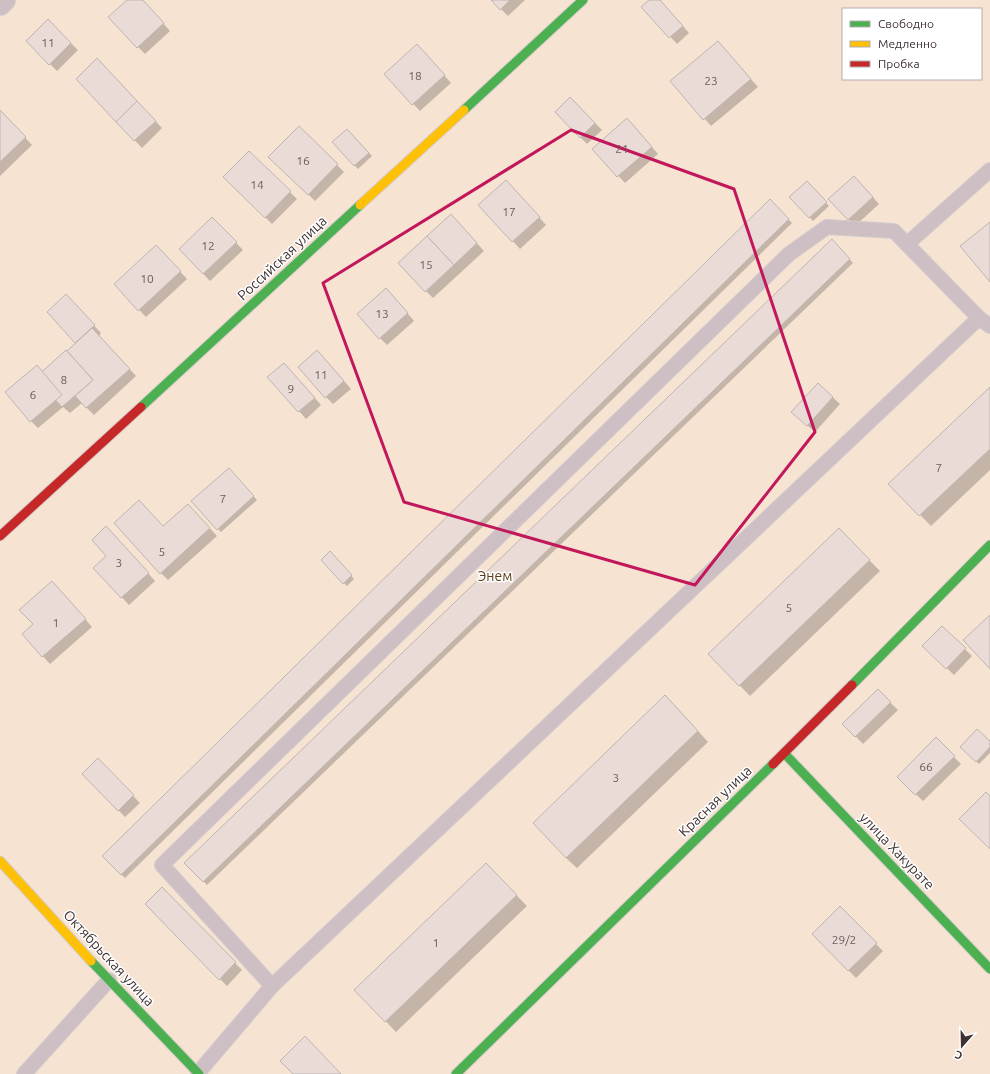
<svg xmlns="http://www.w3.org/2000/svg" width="990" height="1074" font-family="Ubuntu,sans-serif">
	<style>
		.green { fill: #f6e3d2; fill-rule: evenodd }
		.shadow { fill: #0003 }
		.building { fill: #eadbd6; stroke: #beb5b2 }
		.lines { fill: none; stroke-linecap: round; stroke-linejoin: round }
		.lane-casing { stroke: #d4cccc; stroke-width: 16 }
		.street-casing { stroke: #d4cccc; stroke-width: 24 }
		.fast-casing { stroke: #d4cccc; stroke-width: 11 }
		.slow-casing { stroke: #d4cccc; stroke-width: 11 }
		.jam-casing { stroke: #d4cccc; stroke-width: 11 }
		.lane { stroke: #cebfc5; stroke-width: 14 }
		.street { stroke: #cebfc5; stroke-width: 22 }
		.fast { stroke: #4caf50; stroke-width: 9 }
		.slow { stroke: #ffc107; stroke-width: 9 }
		.jam { stroke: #c62828; stroke-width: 9 }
		.marked { fill: none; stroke: #c2185b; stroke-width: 3; stroke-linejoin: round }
		.labels { text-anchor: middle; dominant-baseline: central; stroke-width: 3; stroke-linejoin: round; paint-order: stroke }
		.number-label { font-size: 12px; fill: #6a5c5a }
		.street-label { font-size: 14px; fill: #3f3131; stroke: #fff }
		.park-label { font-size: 14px; fill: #5c3e19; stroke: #fff }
	</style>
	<rect width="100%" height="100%" fill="#faf2f2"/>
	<path class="green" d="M0,0H990V1074H0ZM843,9H981V79H843Z"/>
	<g class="shadow">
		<polygon points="128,0 142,0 170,31 145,54 109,17"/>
		<polygon points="492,0 525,0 508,16"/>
		<polygon points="651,0 660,0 689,33 677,44 643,7"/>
		<polygon points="48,21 78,50 57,71 27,41"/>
		<polygon points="718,42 758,87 711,126 672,82"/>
		<polygon points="424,53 451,83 420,111 385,74"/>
		<polygon points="104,67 162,128 142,148 77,79"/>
		<polygon points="570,98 602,130 587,144 580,137"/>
		<polygon points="0,111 32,145 0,176"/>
		<polygon points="634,126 658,154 625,183 594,149"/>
		<polygon points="299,127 344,172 315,201 270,157"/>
		<polygon points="347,130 372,156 358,169 333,142"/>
		<polygon points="249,152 297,199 272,224 225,177"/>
		<polygon points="807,182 829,206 813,221 791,197"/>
		<polygon points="861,184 879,204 855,226 848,219"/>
		<polygon points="513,188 546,225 520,249 479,205"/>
		<polygon points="770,200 792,223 125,878 103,856"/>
		<polygon points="458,222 484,251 433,298 426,291"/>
		<polygon points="219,225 243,250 210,281 180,249"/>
		<polygon points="832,241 853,263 207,885 186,863"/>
		<polygon points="163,253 187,279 146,317 115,284"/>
		<polygon points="393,296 414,321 387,345 380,338"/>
		<polygon points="73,303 101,333 99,336 136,376 94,415 82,403 70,413 63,407 38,428 31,421 42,372 77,343 48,312"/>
		<polygon points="324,358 351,389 333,404 326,397"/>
		<polygon points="291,371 321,405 306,419 269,377"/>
		<polygon points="818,384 840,404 815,432 800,419"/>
		<polygon points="990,388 990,470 931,526 890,484"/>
		<polygon points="232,473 257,500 221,532 218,529"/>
		<polygon points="195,512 217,536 168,580 161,573 163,528"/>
		<polygon points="839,530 880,571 750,696 709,654"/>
		<polygon points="113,534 155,581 129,605 95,568 108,556"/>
		<polygon points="330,553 354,579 347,586 322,560"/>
		<polygon points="59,589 92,627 50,664 23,634 34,624"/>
		<polygon points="942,627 972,656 954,675 924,646"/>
		<polygon points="878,691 898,710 863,744 844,724"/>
		<polygon points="676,707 708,742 577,868 566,858"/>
		<polygon points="936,739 961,764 923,801 898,777"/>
		<polygon points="990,743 990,753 979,764 961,747"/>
		<polygon points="98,760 140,803 125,817 84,774"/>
		<polygon points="486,864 527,906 396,1032 356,990"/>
		<polygon points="162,889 242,970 227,986 146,904"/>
		<polygon points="840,908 883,951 856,978 813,934"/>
	</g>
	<g class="building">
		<polygon points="127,0 143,0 164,23 137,48 108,17"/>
		<polygon points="491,0 510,0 500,10"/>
		<polygon points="649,0 660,0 683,26 669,38 641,7"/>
		<polygon points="48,19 71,43 49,65 26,41"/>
		<polygon points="718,41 751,79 703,120 670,81"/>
		<polygon points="417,44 445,75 412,105 384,74"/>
		<polygon points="97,58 137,101 116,122 76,79"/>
		<polygon points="570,97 595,123 580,138 555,112"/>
		<polygon points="137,101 156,121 134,141 116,122"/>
		<polygon points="0,110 26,137 0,162"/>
		<polygon points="627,118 652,147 617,177 592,149"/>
		<polygon points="299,126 338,164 308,195 268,157"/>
		<polygon points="347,129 369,153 354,166 332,142"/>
		<polygon points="249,151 291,191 265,218 223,177"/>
		<polygon points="854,176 873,197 848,220 828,199"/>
		<polygon points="506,180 540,217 512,242 478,205"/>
		<polygon points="807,181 827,202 809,218 789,197"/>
		<polygon points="770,199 789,219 121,875 102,856"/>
		<polygon points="451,214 477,243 454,265 427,236"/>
		<polygon points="212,217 237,242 203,274 179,249"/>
		<polygon points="990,222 990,282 960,246"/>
		<polygon points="427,236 454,265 425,292 398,263"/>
		<polygon points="832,239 850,259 203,882 184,863"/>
		<polygon points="156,245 181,271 138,311 114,284"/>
		<polygon points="386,288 408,313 379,339 357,314"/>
		<polygon points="66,294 95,325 75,343 47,312"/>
		<polygon points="92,328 130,369 86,408 75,396 93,380 67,351"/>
		<polygon points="66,350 93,380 62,407 35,378"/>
		<polygon points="317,350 344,381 325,398 298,367"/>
		<polygon points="284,363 315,398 298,412 267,377"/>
		<polygon points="37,365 62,395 30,422 5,392"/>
		<polygon points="818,383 833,397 807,426 791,412"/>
		<polygon points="990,387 990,449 919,516 888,484"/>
		<polygon points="229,468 254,496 217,530 191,501"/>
		<polygon points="139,500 163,526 188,504 210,528 160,574 114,523"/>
		<polygon points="106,526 149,573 121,598 93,568 106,556 92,540"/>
		<polygon points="839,528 870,560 739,686 708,654"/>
		<polygon points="330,551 352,575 343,584 321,560"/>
		<polygon points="52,581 86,619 42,657 22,634 33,624 19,610"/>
		<polygon points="990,615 990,669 963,640"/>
		<polygon points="942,626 966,648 946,669 922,646"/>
		<polygon points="878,689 891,702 855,737 842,724"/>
		<polygon points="665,695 698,731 566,858 533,823"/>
		<polygon points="977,729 990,741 990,747 976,762 960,747"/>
		<polygon points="936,737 955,756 915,795 897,777"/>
		<polygon points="98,758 134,795 118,811 82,774"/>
		<polygon points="986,792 990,796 990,849 959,819"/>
		<polygon points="486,863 517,895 385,1022 354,990"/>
		<polygon points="162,887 236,962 219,980 145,904"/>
		<polygon points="840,906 877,943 848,971 812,934"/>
		<polygon points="305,1036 341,1074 293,1074 280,1061"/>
	</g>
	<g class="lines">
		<g class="lane-casing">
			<g id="lane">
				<polyline points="907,244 990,170"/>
				<polyline points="272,986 162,865 789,254 827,227 894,231 979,318"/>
				<polyline points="198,1073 272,986 979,318 990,326"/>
				<polyline points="24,1074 109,980"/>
			</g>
		</g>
		<g class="street-casing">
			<polyline id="street" points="0,4 4,0"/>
		</g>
		<g class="fast-casing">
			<g id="fast">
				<polyline points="464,110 583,0"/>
				<polyline points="141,407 360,205"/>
				<polyline points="852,685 990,545"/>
				<polyline points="784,753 990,969"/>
				<polyline points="91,961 199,1074"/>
				<polyline points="456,1074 773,764"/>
			</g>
		</g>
		<g class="slow-casing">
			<g id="slow">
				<polyline points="360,205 464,110"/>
				<polyline points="0,861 91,961"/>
			</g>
		</g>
		<g class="jam-casing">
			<g id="jam">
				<polyline points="0,536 141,407"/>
				<polyline points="773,764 852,685"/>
			</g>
		</g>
		<use href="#lane" class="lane"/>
		<use href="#street" class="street"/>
		<use href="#fast" class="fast"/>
		<use href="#slow" class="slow"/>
		<use href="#jam" class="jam"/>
	</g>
	<path class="marked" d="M571,130L734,189L815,432L695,585L404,502L323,283Z"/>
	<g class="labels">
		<g class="number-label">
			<text x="48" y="42">11</text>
			<text x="415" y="75">18</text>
			<text x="711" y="80">23</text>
			<text x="622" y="148">21</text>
			<text x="303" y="160">16</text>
			<text x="257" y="184">14</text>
			<text x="509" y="211">17</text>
			<text x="208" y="245">12</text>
			<text x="426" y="264">15</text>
			<text x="147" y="278">10</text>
			<text x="382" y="313">13</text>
			<text x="321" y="374">11</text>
			<text x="64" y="379">8</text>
			<text x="291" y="388">9</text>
			<text x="33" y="394">6</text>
			<text x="939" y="467">7</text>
			<text x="223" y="498">7</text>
			<text x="162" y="551">5</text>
			<text x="119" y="562">3</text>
			<text x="789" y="607">5</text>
			<text x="56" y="622">1</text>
			<text x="926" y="766">66</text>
			<text x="616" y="777">3</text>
			<text x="844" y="939">29/2</text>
			<text x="436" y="942">1</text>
		</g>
		<g class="street-label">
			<text transform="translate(282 258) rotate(-43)">Российская улица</text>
			<text transform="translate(715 801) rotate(-44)">Красная улица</text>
			<text transform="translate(897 851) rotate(46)">улица Хакурате</text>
			<text transform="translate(109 958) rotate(47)">Октябрьская улица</text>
		</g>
		<g class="park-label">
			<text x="495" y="576">Энем</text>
		</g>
	</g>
	<rect x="842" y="8" width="140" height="72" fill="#ffffff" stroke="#b2adad"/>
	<rect x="850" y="21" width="20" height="6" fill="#4caf50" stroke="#b2adad"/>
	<text x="878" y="28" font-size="12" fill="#3f3131">Свободно</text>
	<rect x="850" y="41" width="20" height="6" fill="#ffc107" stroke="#b2adad"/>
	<text x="878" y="48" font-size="12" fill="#3f3131">Медленно</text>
	<rect x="850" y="61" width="20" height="6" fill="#c62828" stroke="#b2adad"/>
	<text x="878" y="68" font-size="12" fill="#3f3131">Пробка</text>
	<g transform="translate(962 1046) rotate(200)" stroke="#ffffff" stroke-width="3" paint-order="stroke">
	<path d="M0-3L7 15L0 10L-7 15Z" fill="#3f3131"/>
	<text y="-6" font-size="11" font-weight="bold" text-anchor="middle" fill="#3f3131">С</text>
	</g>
</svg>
